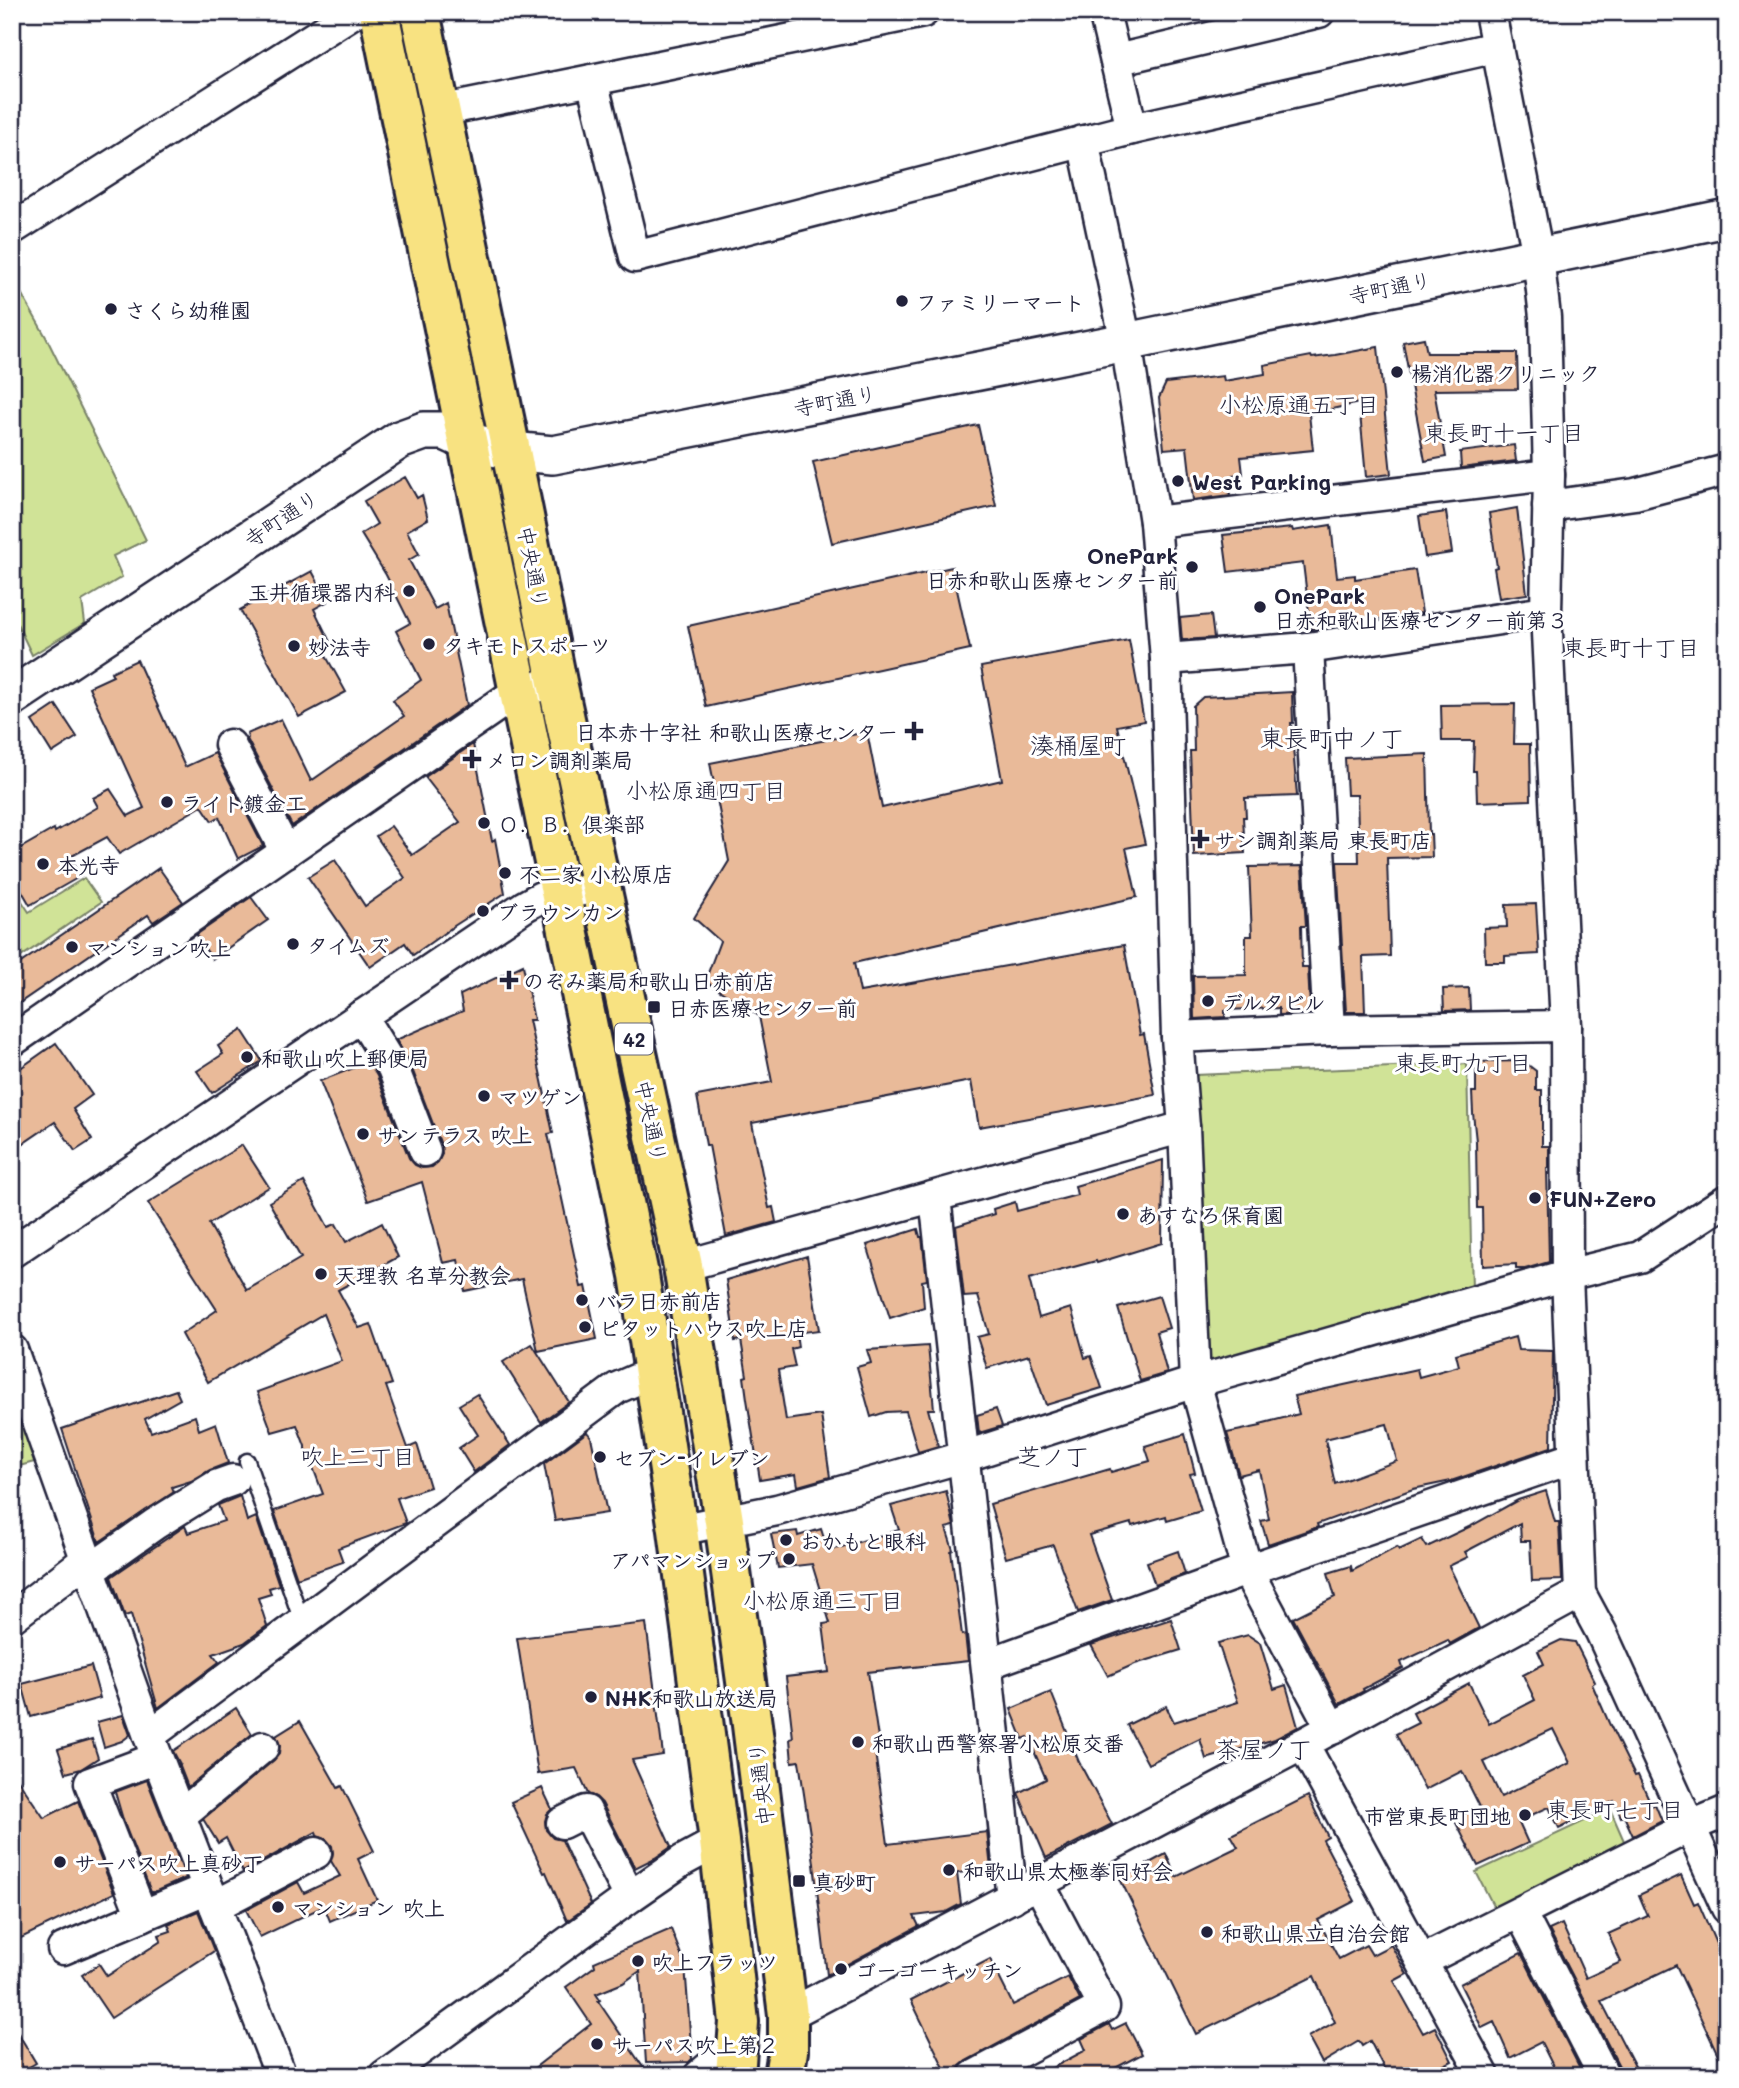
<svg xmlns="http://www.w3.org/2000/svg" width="1739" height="2088" font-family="Mali,'Klee One',sans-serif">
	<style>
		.green { fill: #d0e397; stroke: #798269; stroke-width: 2 }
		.building { fill: #e9ba99; stroke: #22223b; stroke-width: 2; fill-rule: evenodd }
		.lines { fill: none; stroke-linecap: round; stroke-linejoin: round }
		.service-casing { stroke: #22223b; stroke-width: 19 }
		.minor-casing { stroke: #22223b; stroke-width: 35 }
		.tertiary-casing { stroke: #22223b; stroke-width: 42 }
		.trunk-casing { stroke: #22223b; stroke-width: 44 }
		.service { stroke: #fff; stroke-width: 14 }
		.minor { stroke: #fff; stroke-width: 30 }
		.tertiary { stroke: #fff; stroke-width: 37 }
		.trunk { stroke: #f8e281; stroke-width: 38 }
		.poi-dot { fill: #22223b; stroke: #fff; stroke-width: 2.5 }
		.labels { text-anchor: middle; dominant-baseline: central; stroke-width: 6; stroke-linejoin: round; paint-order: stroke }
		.shield { fill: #fff; stroke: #646476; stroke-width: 2 }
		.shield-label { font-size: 19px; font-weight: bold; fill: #22223b }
		.street-label { font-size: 21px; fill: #22223b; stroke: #fff }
		.poi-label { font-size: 21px; font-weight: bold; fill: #22223b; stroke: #fff; text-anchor: start }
		.neighbourhood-label { font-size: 23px; fill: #22223b; stroke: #fff }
		.quarter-label { font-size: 24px; fill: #22223b; stroke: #fff }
	</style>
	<rect width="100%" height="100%" fill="#fff"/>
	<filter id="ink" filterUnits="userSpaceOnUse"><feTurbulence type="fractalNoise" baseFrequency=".0143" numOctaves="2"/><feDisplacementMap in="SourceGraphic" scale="14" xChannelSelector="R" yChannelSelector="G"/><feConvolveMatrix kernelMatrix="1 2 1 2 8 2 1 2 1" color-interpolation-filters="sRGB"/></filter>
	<g filter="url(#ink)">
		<g class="green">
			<polygon points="12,277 46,337 146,540 113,556 122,577 82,601 85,623 32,655 12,613"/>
			<polygon points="84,878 101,902 12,963 12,886 29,912"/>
			<polygon points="1467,1064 1472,1291 1210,1362 1195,1075"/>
			<polygon points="25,1419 38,1461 12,1468 12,1423"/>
			<polygon points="1610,1809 1628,1850 1497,1913 1476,1872"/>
		</g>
		<g class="building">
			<polygon points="1424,338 1427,353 1517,353 1518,389 1434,390 1446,457 1425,461 1403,342"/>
			<polygon points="1378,347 1391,474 1366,477 1359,403 1309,414 1313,450 1241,457 1243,474 1233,475 1234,488 1229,488 1230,495 1193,500 1187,447 1164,449 1159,398 1166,383 1223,376 1224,381 1265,374 1264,365 1311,356 1312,358 1335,355"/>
			<polygon points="978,425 996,506 832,543 813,462"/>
			<polygon points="1514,445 1516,461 1461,468 1460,452"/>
			<polygon points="405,477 417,498 422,495 428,519 407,531 419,554 409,560 435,609 446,603 467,705 292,826 247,739 248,738 247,734 281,719 311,781 404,716 393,700 421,680 396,631 410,623 386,575 361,534 377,524 364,501"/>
			<polygon points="1517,508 1527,594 1499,598 1494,568 1497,567 1489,513"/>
			<polygon points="1446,512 1452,553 1425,557 1419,516"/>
			<polygon points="1331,525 1337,577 1355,575 1355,579 1415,570 1422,613 1311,629 1303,563 1228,572 1223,535 1292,528 1293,531"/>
			<polygon points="952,567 970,649 706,707 688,626"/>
			<polygon points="312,571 328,601 314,609 331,644 322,649 346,692 299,717 240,610"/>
			<polygon points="1211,615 1214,638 1182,640 1180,618"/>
			<polygon points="1129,640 1144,721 1117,726 1145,844 1126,848 1137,897 854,963 860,992 1124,945 1140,1035 1144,1034 1155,1095 979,1127 971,1081 752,1123 769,1208 773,1207 776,1222 726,1236 709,1145 706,1145 697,1096 772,1082 759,1016 705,981 720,941 694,918 729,861 710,763 867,732 882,808 1002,780 981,667"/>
			<polygon points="137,660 185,767 215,753 263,846 238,859 219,817 212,821 202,806 119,854 107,837 70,857 81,876 30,905 12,874 12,853 54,829 55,832 98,807 93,798 110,789 128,816 144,808 89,687 113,676 111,672"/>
			<polygon points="1292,692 1293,723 1291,723 1297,796 1245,798 1246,817 1243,817 1245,853 1194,856 1190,751 1194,751 1193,706 1203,697"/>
			<polygon points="1515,704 1514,744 1530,744 1531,800 1477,802 1476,771 1473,771 1474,741 1442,741 1441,705"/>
			<polygon points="56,705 77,737 52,753 32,721"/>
			<polygon points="473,744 492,841 495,839 505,893 454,926 413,955 405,943 370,967 308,877 335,860 365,906 405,878 376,836 391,826 412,855 460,822 425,777"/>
			<polygon points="1427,754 1429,834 1431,834 1432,857 1387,858 1390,956 1363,957 1365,1012 1346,1012 1337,862 1359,862 1357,795 1347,795 1345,758"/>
			<polygon points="1302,866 1306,926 1301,926 1302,967 1308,967 1310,1008 1304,1014 1279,1015 1279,1008 1225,1010 1225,1017 1194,1019 1193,976 1246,975 1246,936 1252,936 1249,867"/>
			<polygon points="159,868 183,902 153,922 148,915 12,1008 12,969"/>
			<polygon points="251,897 268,920 212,959 196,935"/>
			<polygon points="1536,904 1539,954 1505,956 1505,962 1485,962 1484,928 1507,927 1506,905"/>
			<polygon points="523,965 534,1020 529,1020 553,1133 548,1134 581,1287 586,1286 597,1339 538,1351 522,1279 465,1291 458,1260 443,1263 422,1182 368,1201 320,1081 369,1062 377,1076 409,1158 415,1165 422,1168 432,1167 438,1162 442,1154 441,1145 409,1061 396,1040 463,1011 460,995"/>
			<polygon points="1469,988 1470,1010 1444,1011 1443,989"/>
			<polygon points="242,1030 262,1061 212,1093 197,1071 223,1054 218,1046"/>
			<polygon points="56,1043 92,1095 73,1109 92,1140 75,1151 55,1122 12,1151 12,1074"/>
			<polygon points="1523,1061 1536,1071 1536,1090 1542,1090 1542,1146 1549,1146 1549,1168 1547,1168 1549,1262 1525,1269 1516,1269 1516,1264 1483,1266 1482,1208 1477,1208 1476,1141 1473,1113 1472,1092 1476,1092 1476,1062"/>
			<polygon points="242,1145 269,1187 209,1224 247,1290 301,1258 269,1202 304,1182 328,1227 336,1224 346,1242 382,1223 398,1257 338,1290 359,1328 371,1324 392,1384 386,1386 408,1448 417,1444 430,1487 397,1498 406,1523 338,1548 343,1562 297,1578 274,1511 323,1494 297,1425 272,1432 257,1392 342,1361 323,1314 208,1382 182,1334 217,1310 148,1203"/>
			<polygon points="1163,1160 1162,1243 1097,1263 1096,1261 1029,1279 1039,1318 1071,1308 1085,1358 1091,1356 1102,1388 1046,1405 1029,1355 987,1368 977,1337 989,1334 978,1296 964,1297 956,1226 994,1214 993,1209 1015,1202 1017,1211 1077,1195 1075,1186"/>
			<polygon points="918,1229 920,1237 922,1237 927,1280 922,1281 924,1307 890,1318 867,1245"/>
			<polygon points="807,1256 819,1330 796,1333 798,1347 791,1349 795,1367 778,1370 786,1420 821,1415 830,1477 798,1486 796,1474 760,1480 747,1399 744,1377 747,1376 741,1340 735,1341 726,1280"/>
			<polygon points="1159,1296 1169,1328 1156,1332 1167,1373 1140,1381 1118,1308"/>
			<path d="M1515,1337L1518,1350L1553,1351L1551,1447L1451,1481L1413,1489L1317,1524L1318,1527L1268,1544L1261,1521L1269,1519L1259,1470L1239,1475L1227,1433L1261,1426L1260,1424L1299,1414L1294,1396L1417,1369L1419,1377L1459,1366L1456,1354ZM1387,1424L1397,1461L1335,1484L1325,1439Z"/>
			<polygon points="532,1344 569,1402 541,1422 503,1362"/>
			<polygon points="928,1346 934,1409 928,1409 938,1446 918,1452 906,1411 886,1412 871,1417 857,1367 871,1363 867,1350"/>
			<polygon points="176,1390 180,1399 145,1419 151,1432 195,1416 199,1430 216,1423 228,1463 210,1470 191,1481 172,1487 174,1492 99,1542 62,1429"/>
			<polygon points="477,1394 510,1445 474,1472 459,1448 478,1435 459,1405"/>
			<polygon points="996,1409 1002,1426 979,1433 977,1415"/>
			<polygon points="587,1432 591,1437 607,1513 555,1521 544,1464"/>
			<polygon points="1185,1434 1195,1473 1190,1474 1201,1511 1167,1521 1166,1516 1132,1526 1131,1523 1089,1535 1112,1600 1078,1612 1053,1545 1006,1558 990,1504 1110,1469 1111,1472 1150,1461 1145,1446"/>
			<polygon points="946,1491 954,1526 946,1528 953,1550 951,1551 962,1635 965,1634 968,1661 868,1672 880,1751 875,1752 888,1844 987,1832 991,1869 957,1873 961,1904 946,1912 914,1916 919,1926 827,1975 812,1847 799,1761 792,1762 790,1739 793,1738 786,1677 829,1672 823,1624 830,1623 812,1564 778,1568 771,1534 797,1531 798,1536 821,1529 828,1551 899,1530 891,1506"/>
			<polygon points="1546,1491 1555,1522 1559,1522 1562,1580 1532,1581 1530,1541 1521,1541 1520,1523 1465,1552 1468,1557 1449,1566 1479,1628 1450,1644 1448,1640 1401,1662 1403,1668 1363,1689 1364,1691 1339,1704 1293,1618 1335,1597 1328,1573 1351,1566 1352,1571 1397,1547 1399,1550 1422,1539 1427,1547 1471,1526 1518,1500"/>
			<polygon points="240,1496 247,1521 256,1517 279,1585 269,1588 271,1594 258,1598 267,1626 244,1643 213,1654 219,1662 158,1708 131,1614 125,1616 111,1577 185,1526 188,1533 224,1521 218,1505"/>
			<polygon points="1178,1551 1185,1574 1155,1585 1147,1562"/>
			<polygon points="1171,1619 1181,1650 1135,1664 1108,1676 1091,1645"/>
			<polygon points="646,1623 663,1755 632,1760 671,1847 655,1858 635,1868 602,1803 596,1797 588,1794 576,1768 538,1774 517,1638"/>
			<polygon points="1248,1635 1260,1643 1274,1689 1286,1685 1298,1727 1275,1739 1206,1759 1200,1739 1148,1764 1127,1725 1166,1706 1174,1722 1238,1702 1218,1643"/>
			<path d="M1561,1640L1575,1642L1595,1682L1592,1684L1609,1723L1635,1776L1638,1775L1652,1806L1655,1804L1662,1821L1633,1836L1624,1816L1621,1817L1614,1801L1559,1828L1549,1807L1518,1821L1528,1843L1478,1866L1454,1819L1480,1807L1462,1771L1425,1790L1396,1734L1418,1723L1413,1713L1469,1683L1489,1724L1535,1700L1523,1675L1544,1664L1538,1651ZM1553,1729L1570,1763L1501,1797L1484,1762Z"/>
			<polygon points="91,1666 100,1698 31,1717 22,1684"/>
			<polygon points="1051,1692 1079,1762 1112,1824 1046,1858 1018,1793 1046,1779 1028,1737 1023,1739 1011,1709"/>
			<polygon points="236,1708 252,1734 188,1787 179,1764 180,1764 173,1751"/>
			<polygon points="123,1715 130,1735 122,1741 104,1747 97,1722"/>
			<polygon points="300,1721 338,1788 342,1786 374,1851 358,1859 377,1900 330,1921 324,1906 260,1937 246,1910 298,1882 304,1893 340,1876 331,1861 333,1853 332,1846 326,1839 317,1836 316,1832 243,1872 226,1838 218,1843 203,1819 274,1760 279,1754 280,1745 276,1736"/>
			<polygon points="92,1739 98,1758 81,1769 66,1773 58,1749"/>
			<polygon points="12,1771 44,1818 78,1801 114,1893 21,1938 12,1923"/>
			<polygon points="147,1780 186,1878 154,1892 151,1892 124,1823 115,1792"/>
			<polygon points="542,1788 552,1809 547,1814 545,1821 546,1830 553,1838 562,1840 591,1904 567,1921 546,1872 544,1873 511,1802"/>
			<polygon points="1308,1796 1328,1837 1323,1840 1355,1901 1318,1920 1339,1959 1366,1945 1372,1955 1391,1945 1407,1974 1394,1981 1423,2033 1435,2027 1452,2061 1423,2076 1388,2076 1370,2041 1362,2046 1359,2041 1322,2063 1308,2037 1335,2022 1314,1976 1196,2034 1120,1879 1166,1854 1176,1877 1238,1847 1231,1835"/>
			<polygon points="1681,1875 1694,1904 1698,1902 1727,1969 1727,2074 1676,1965 1601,2001 1640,2076 1621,2076 1620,2068 1549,1930 1562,1924 1586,1978 1621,1962 1608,1934 1648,1916 1639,1895"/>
			<polygon points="198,1911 214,1951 111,2018 82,1975 99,1964 107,1976 161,1941 159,1935 171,1931 168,1924"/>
			<polygon points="671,1929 685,1965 692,2059 689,2062 646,2063 640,1971 623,1983 596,1994 600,2000 598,2001 649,2076 524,2076 591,2024 566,1987 595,1966 594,1962"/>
			<polygon points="1521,1953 1584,2076 1558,2076 1541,2042 1510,2058 1494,2022 1482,2028 1460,1984"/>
			<polygon points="990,1959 1013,2005 1068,1977 1080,2000 966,2061 960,2066 958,2071 948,2076 911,2000"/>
			<polygon points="12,2023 36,2063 14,2076 12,2076"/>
			<polygon points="1126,2023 1142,2054 1100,2076 1037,2076 1086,2050 1081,2039 1109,2024 1112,2030"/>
		</g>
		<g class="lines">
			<g class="service-casing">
				<polyline id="service" points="247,1461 302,1622"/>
			</g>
			<g class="minor-casing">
				<g id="minor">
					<polyline points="1104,12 1132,129"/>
					<polyline points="1490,12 1538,256 1545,317 1549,475 1546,612 1566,1026 1567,1275 1580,1593 1601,1632 1727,1908"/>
					<polyline points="1116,60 1319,12"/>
					<polyline points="592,80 923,12"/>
					<polyline points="439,111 592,80 635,257 1132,129 1497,47"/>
					<polyline points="1083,141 1126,342 1155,522 1166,659 1177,1037 1184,1127 1195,1382 1247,1570 1332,1729"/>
					<polyline points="12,229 354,12"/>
					<polyline points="1548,506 1635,494 1727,470"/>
					<polyline points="1155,522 1549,475"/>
					<polyline points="1308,648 1329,1030"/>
					<polyline points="1166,659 1308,648 1546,612"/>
					<polyline points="230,745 286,852"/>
					<polyline points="361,1016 393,1068 425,1151"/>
					<polyline points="1177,1037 1329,1030 1566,1026"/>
					<polyline points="12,1041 520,690 536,687"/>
					<polyline points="935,1197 1012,1898"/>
					<polyline points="12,1252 525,906 541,897 601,887"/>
					<polyline points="683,1266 1184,1127"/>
					<polyline points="12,1350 149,1736 281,2076"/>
					<polyline points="678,1530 777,1510 963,1457 1195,1382 1567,1275 1640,1257 1727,1200"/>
					<polyline points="90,1570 155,1524 216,1486 233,1480"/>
					<polyline points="12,1617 86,1560"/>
					<polyline points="987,1664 1247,1570 1573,1458"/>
					<polyline points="149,1736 617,1388 640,1378 655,1374"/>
					<polyline points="1303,1744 1484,2076"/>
					<polyline points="180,1816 263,1747"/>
					<polyline points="562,1823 586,1811 630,1897"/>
					<polyline points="215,1906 316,1853"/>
					<polyline points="1520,1912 1604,2076"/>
					<polyline points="142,1916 90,1783 157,1758"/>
					<polyline points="63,1949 208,1888"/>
					<polyline points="1422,1961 1691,1826 1727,1811"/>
					<polyline points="788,2015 1303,1744 1580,1593"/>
					<polyline points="384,2076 630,1897 682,1861 719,1841"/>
					<polyline points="699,2076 738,2043"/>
					<polyline points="974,2076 1104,2007 1039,1884"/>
				</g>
			</g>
			<g class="tertiary-casing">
				<polyline id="tertiary" points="12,697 399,440 424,431 445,431 469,442 511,451 553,455 1126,342 1727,218"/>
			</g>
			<g class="trunk-casing">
				<g id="trunk">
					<polyline points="379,12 639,1275 678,1530 719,1841 739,2022 735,2076"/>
					<polyline points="420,12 511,451 557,682 683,1266 724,1521 752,1725 788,2015 788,2051 784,2076"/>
				</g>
			</g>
			<use href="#service" class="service"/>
			<use href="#minor" class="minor"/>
			<use href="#tertiary" class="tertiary"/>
			<use href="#trunk" class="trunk"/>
		</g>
	</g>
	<g class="poi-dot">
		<circle cx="902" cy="301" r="7"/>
		<circle cx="111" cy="309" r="7"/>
		<circle cx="1397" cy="372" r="7"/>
		<circle cx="1178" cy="481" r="7"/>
		<circle cx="1192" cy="567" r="7"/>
		<circle cx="409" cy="591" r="7"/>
		<circle cx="1260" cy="607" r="7"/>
		<circle cx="429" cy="644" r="7"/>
		<circle cx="294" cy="646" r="7"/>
		<path d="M910.5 720.5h7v7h7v7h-7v7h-7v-7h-7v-7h7z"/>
		<path d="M468.5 748.5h7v7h7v7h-7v7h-7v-7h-7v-7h7z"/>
		<circle cx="167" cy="802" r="7"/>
		<circle cx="484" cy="823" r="7"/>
		<path d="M1196.5 828.5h7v7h7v7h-7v7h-7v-7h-7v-7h7z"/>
		<circle cx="43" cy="864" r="7"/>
		<circle cx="505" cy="873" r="7"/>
		<circle cx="483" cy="911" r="7"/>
		<circle cx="293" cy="944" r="7"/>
		<circle cx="72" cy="947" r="7"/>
		<path d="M505.5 969.5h7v7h7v7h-7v7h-7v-7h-7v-7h7z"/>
		<circle cx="1208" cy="1001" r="7"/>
		<rect x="647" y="1000" width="14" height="14" rx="3.5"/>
		<circle cx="247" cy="1057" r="7"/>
		<circle cx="484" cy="1096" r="7"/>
		<circle cx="363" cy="1134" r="7"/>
		<circle cx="1535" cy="1198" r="7"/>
		<circle cx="1123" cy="1214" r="7"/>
		<circle cx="321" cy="1274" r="7"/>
		<circle cx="582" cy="1300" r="7"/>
		<circle cx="585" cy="1327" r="7"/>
		<circle cx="600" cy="1457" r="7"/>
		<circle cx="786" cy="1540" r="7"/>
		<circle cx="789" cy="1559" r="7"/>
		<circle cx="591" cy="1697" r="7"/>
		<circle cx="858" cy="1742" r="7"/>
		<circle cx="1525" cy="1815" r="7"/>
		<circle cx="60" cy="1862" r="7"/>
		<circle cx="949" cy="1870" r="7"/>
		<rect x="792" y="1874" width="14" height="14" rx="3.5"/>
		<circle cx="278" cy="1907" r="7"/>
		<circle cx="1207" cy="1932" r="7"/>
		<circle cx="638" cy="1961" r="7"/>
		<circle cx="841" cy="1969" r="7"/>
		<circle cx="597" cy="2044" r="7"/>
	</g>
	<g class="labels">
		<rect class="shield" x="615" y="1023.5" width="38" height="31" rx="5"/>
		<g class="shield-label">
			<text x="634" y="1039">42</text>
		</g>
		<g class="street-label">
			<text transform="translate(1390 287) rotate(-12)">寺町通り</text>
			<text transform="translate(835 400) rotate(-11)">寺町通り</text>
			<text transform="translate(281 518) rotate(-34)">寺町通り</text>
			<text transform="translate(534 567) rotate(79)">中央通り</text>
			<text transform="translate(652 1121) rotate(78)">中央通り</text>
			<text transform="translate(760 1784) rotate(-97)">中央通り</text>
		</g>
		<g class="poi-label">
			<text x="916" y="301">ファミリーマート</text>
			<text x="125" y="309">さくら幼稚園</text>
			<text x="1411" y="372">楊消化器クリニック</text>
			<text x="1192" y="481">West Parking</text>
			<text x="1178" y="555" text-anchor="end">OnePark<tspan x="1178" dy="24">日赤和歌山医療センター前</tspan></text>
			<text x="395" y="591" text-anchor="end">玉井循環器内科</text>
			<text x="1274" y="595">OnePark<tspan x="1274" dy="24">日赤和歌山医療センター前第３</tspan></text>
			<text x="443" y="644">タキモトスポーツ</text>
			<text x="308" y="646">妙法寺</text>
			<text x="898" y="731" text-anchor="end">日本赤十字社 和歌山医療センター</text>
			<text x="486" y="759">メロン調剤薬局</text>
			<text x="181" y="802">ライト鍍金工</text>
			<text x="498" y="823">Ｏ．Ｂ．倶楽部</text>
			<text x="1214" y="839">サン調剤薬局 東長町店</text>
			<text x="57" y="864">本光寺</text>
			<text x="519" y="873">不二家 小松原店</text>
			<text x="497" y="911">ブラウンカン</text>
			<text x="307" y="944">タイムズ</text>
			<text x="86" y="947">マンション吹上</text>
			<text x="523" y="980">のぞみ薬局和歌山日赤前店</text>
			<text x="1222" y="1001">デルタビル</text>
			<text x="668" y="1007">日赤医療センター前</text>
			<text x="261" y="1057">和歌山吹上郵便局</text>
			<text x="498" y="1096">マツゲン</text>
			<text x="377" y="1134">サンテラス 吹上</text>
			<text x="1549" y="1198">FUN+Zero</text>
			<text x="1137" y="1214">あすなろ保育園</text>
			<text x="335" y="1274">天理教 名草分教会</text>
			<text x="596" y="1300">バラ日赤前店</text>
			<text x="599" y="1327">ピタットハウス吹上店</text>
			<text x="614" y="1457">セブン-イレブン</text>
			<text x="800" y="1540">おかもと眼科</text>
			<text x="775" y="1559" text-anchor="end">アパマンショップ</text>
			<text x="605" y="1697">NHK和歌山放送局</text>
			<text x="872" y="1742">和歌山西警察署小松原交番</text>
			<text x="1511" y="1815" text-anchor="end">市営東長町団地</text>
			<text x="74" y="1862">サーパス吹上真砂丁</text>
			<text x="963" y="1870">和歌山県太極拳同好会</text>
			<text x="813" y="1881">真砂町</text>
			<text x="292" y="1907">マンション 吹上</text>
			<text x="1221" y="1932">和歌山県立自治会館</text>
			<text x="652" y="1961">吹上フラッツ</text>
			<text x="855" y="1969">ゴーゴーキッチン</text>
			<text x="611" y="2044">サーパス吹上第２</text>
		</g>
		<g class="neighbourhood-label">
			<text x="1299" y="404">小松原通五丁目</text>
			<text x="1504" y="432">東長町十一丁目</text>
			<text x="1631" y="647">東長町十丁目</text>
			<text x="706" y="790">小松原通四丁目</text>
			<text x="1463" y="1062">東長町九丁目</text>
			<text x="358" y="1456">吹上二丁目</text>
			<text x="823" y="1600">小松原通三丁目</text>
			<text x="1615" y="1809">東長町七丁目</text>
		</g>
		<g class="quarter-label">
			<text x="1332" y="737">東長町中ノ丁</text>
			<text x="1078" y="744">湊桶屋町</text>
			<text x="1053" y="1455">芝ノ丁</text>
			<text x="1264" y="1748">茶屋ノ丁</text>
		</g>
	</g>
	<rect width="1739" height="2088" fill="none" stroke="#fff" stroke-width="42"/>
	<rect x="21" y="21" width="1697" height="2046" fill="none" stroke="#22223b" stroke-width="2.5" filter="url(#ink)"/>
</svg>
